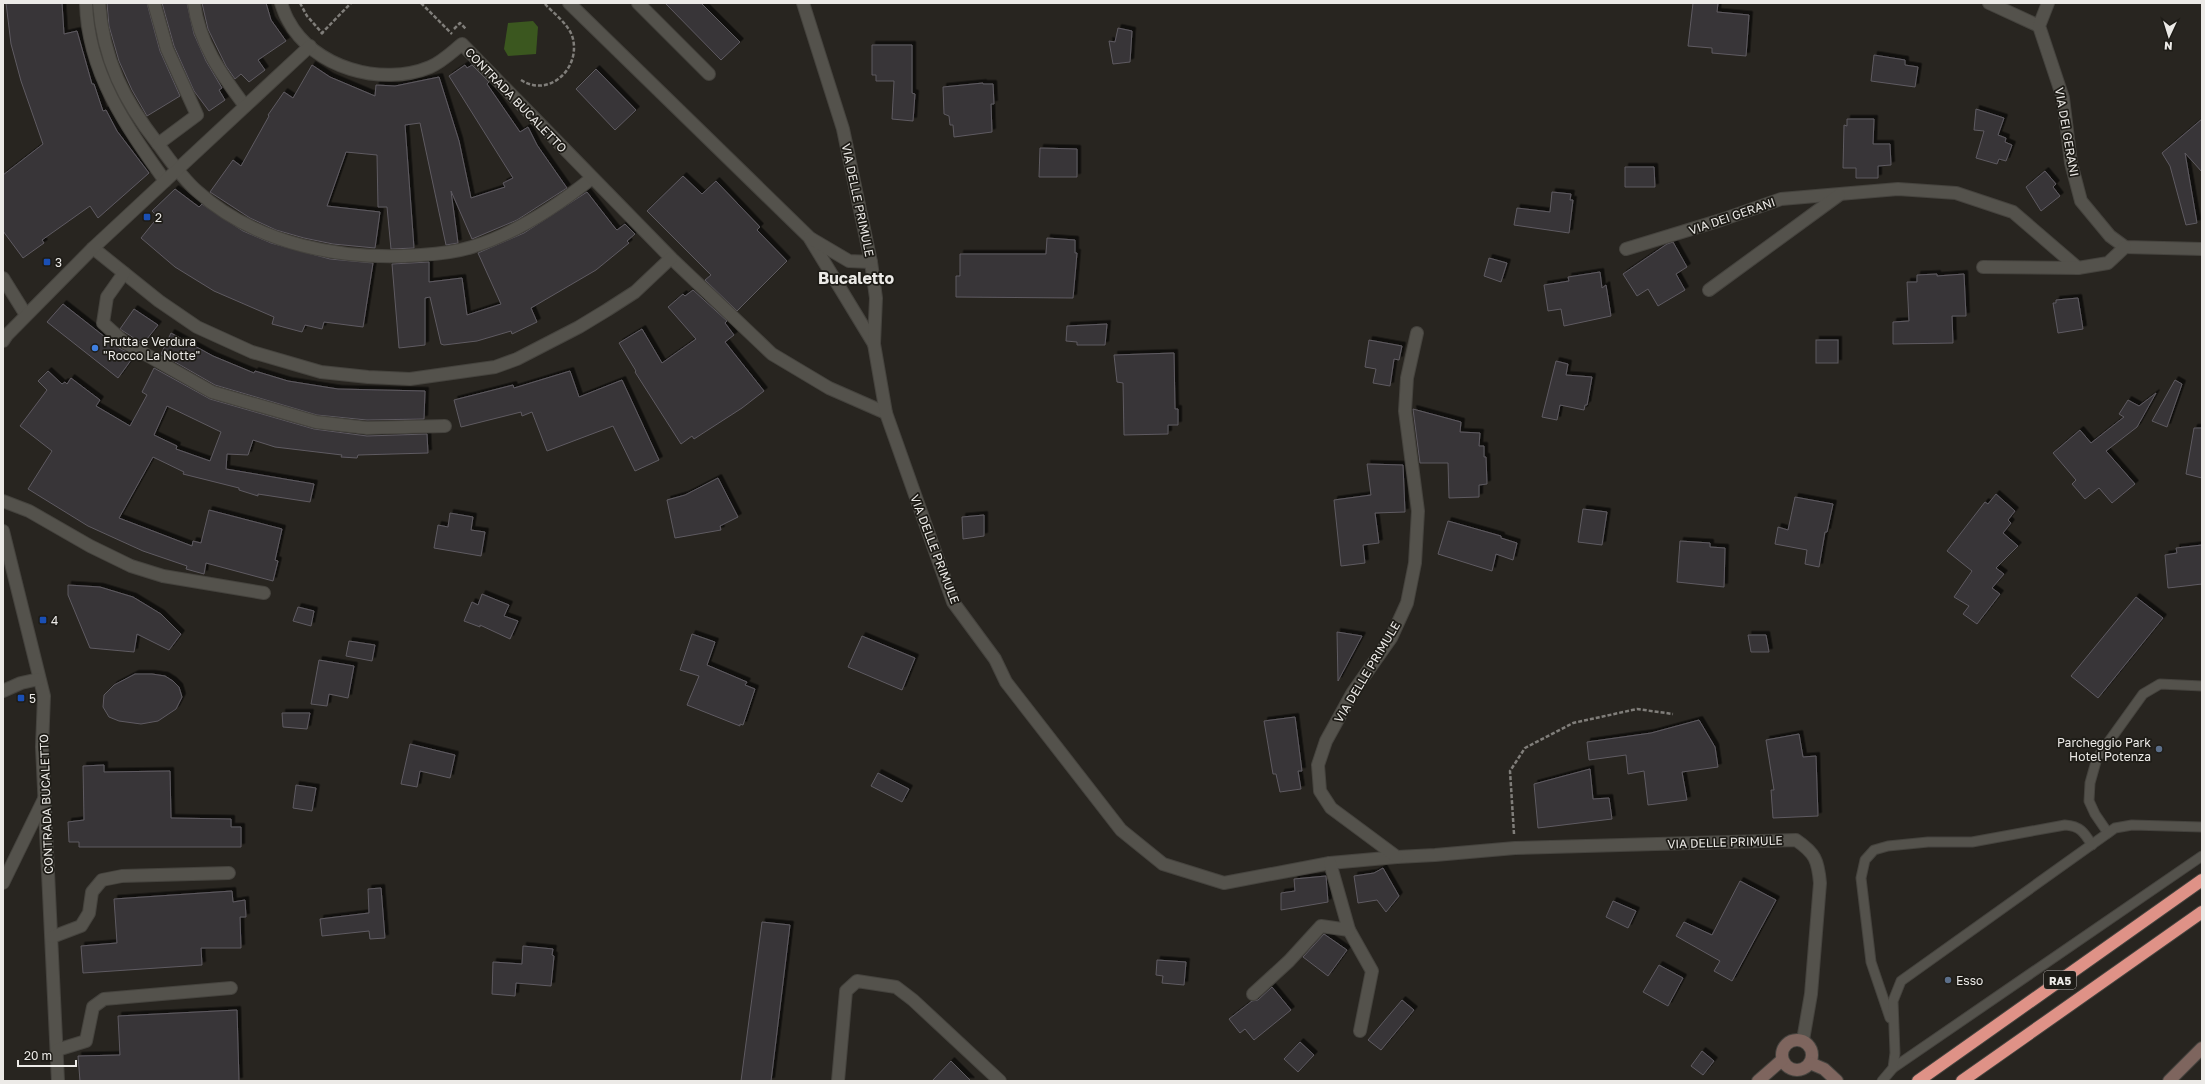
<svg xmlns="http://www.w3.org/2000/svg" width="2205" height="1084" font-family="'Golos Text',sans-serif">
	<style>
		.green { fill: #3b571f }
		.building { fill: #373439; stroke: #5f5b61; fill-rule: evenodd; filter: url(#shadow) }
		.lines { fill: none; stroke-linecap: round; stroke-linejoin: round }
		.lane-casing { stroke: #45433e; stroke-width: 11 }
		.street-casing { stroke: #45433e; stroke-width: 14 }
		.secondary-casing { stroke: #45433e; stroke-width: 14 }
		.highway-casing { stroke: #45433e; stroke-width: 14 }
		.path { stroke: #807e7a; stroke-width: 2.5; stroke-dasharray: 4 2; stroke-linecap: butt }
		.lane { stroke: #54524c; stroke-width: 9 }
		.street { stroke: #54524c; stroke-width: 12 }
		.secondary { stroke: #7e655e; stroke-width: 12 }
		.highway { stroke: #df9287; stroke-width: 12 }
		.transit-dot { fill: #1a4fb4; stroke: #1e1c17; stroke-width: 1.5 }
		.shop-dot { fill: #3f7fe0; stroke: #1e1c17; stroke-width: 1.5 }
		.service-dot { fill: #5c6f8a; stroke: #1e1c17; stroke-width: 1.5 }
		.labels { text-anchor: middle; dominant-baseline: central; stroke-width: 3.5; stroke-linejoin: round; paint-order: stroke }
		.shield { fill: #1e1c17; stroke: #aeaca9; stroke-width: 1 }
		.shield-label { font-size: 11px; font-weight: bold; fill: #eceae7 }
		.street-label { font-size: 12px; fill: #eceae7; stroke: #1e1c17 }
		.poi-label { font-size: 12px; fill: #eceae7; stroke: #1e1c17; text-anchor: start }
		.district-label { font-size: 16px; font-weight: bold; fill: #eceae7; stroke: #1e1c17 }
	</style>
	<defs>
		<filter id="shadow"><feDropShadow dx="3.5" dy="-3.5" stdDeviation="0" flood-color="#0009"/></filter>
	</defs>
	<rect width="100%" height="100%" fill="#282520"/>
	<polygon class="green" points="533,21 538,27 536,54 508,56 504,49 508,23"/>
	<g class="building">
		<polygon points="6,3 62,3 64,34 77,31 92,84 94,84 103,111 106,110 117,131 149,173 98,218 90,206 42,240 44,243 23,258 3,231 3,175 43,144 21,81 11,44"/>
		<polygon points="107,3 147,3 160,51 180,96 147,116 132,90 119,61 109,26"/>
		<polygon points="162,3 187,3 194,34 206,61 222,88 219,90 225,100 209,111 194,91 174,46"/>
		<polygon points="202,3 266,3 271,20 286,41 258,60 265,70 249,82 241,74 235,79 226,66 208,29"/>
		<polygon points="665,3 701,3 740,42 721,60"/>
		<polygon points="1693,3 1718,3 1717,12 1749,15 1746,56 1712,53 1712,48 1688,46"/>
		<polygon points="1118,28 1132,31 1130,62 1113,64 1109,41 1115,42"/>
		<polygon points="872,45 912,45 912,93 915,94 913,121 892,119 894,81 876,81 876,75 872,75"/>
		<polygon points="1874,55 1905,60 1905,65 1918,67 1915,87 1871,81"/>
		<polygon points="312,65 330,77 375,96 376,85 395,86 439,77 459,141 471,198 505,187 503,183 513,178 449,76 465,65 467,68 472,65 489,82 487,84 520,132 528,127 537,145 567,188 517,220 472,239 451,191 458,243 446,245 420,123 405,125 414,248 391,249 387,207 378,207 377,155 346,152 327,206 380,212 375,248 333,244 304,238 276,230 250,218 210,192 233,160 241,166 269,116 268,115 284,92 293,98"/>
		<polygon points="596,69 636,110 615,130 576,89"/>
		<polygon points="983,83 983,84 993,84 994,104 991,104 992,132 954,137 953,125 950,125 949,116 944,114 943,87"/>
		<polygon points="1976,109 2004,118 1998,135 2006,138 2005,142 2012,145 2006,161 1999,159 1997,164 1976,158 1984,131 1974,130"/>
		<polygon points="1847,119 1874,119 1873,144 1890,144 1891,165 1878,166 1878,178 1856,178 1856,168 1843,168 1844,125 1847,126"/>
		<polygon points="2202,119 2202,172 2185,153 2197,223 2186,225 2170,166 2162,153"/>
		<polygon points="1040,148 1077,149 1077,177 1039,177"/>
		<polygon points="1625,167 1654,167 1655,187 1625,187"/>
		<polygon points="2045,171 2056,184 2053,187 2060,196 2041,211 2026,187"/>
		<polygon points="683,176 702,194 716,181 760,227 757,230 787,261 737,311 705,280 711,275 647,211"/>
		<polygon points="175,189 199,207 202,204 243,231 271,243 330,259 373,263 363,327 324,322 322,329 305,325 302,332 272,324 274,317 214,291 175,267 141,238 158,217 152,211"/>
		<polygon points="587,192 615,228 617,230 625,224 635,234 627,241 629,243 596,270 531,308 537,322 512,334 511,331 477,341 444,345 441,344 430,297 425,298 425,345 399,348 392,264 429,262 429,282 462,278 467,315 501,304 478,253 524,233"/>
		<polygon points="1552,192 1571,194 1570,200 1573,200 1569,233 1514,225 1517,208 1550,212"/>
		<polygon points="1047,238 1075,240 1075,253 1077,253 1073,298 956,297 956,276 960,276 960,254 1046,254"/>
		<polygon points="1673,242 1687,267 1676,274 1685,290 1658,306 1648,289 1637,296 1623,274 1667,244"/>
		<polygon points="1489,258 1507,263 1501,282 1484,276"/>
		<polygon points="1600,272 1602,288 1606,285 1611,316 1564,326 1561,309 1548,311 1544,285 1569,281 1568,277"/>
		<polygon points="1937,274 1937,276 1964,274 1966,316 1952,316 1953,343 1893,344 1893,322 1909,321 1907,282 1917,282 1917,275"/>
		<polygon points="693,290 727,321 725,323 734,335 725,342 764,391 742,408 694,439 692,436 681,444 635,372 636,371 619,343 642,329 662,363 696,339 668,307 683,294 685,296"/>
		<polygon points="2078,298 2083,329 2058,333 2053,303 2056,303 2056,300"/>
		<polygon points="63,304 119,348 134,356 118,378 47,322"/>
		<polygon points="134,309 158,325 143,344 120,329"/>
		<polygon points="1107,324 1105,345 1077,345 1077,342 1066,341 1067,326"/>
		<polygon points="171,333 213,356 254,373 255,371 288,381 338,389 425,391 424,419 367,420 317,415 215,385 161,354"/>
		<polygon points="1369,340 1402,346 1399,360 1394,359 1390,386 1373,383 1376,369 1365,367"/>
		<rect x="1816" y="340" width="22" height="23"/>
		<polygon points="1174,353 1175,409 1178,409 1178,425 1168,425 1168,434 1124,435 1123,383 1117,382 1114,355"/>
		<polygon points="1556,361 1568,364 1566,375 1592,377 1587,405 1585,405 1584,410 1560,405 1557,420 1542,417"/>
		<path d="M154,368L210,399L314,429L367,436L427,434L428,453L358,455L357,458L341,457L342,455L275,447L253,440L248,455L227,454L226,469L314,484L310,502L258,494V496L239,490V488L183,474L184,472L153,457L119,518L192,546L193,541L201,543L209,510L282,529L275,560L278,561L273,581L206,563L204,574L186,569L187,566L143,551L88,526L28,489L52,451L20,426L47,390L38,381L48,371L62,384L65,382L67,384L71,378L100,400L96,406L130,426L147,395L142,392ZM167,406L221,432L210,461L176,449L177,446L154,435Z"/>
		<polygon points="570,371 579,397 622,380 659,460 635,471 613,426 547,451 532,412 522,416 521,412 461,427 454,400 513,385 514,388"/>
		<polygon points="2175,380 2182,384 2167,427 2152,421"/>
		<polygon points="2156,393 2137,427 2106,451 2135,484 2112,503 2099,488 2085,499 2072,484 2076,480 2053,453 2080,430 2091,443 2124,417 2119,414 2128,400 2139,406"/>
		<polygon points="1413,409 1461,422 1460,432 1480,433 1479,446 1484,446 1484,457 1486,457 1487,484 1479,485 1479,497 1449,498 1448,463 1420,463"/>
		<polygon points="2194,428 2202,428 2202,478 2186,474"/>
		<polygon points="1367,464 1403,465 1405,512 1375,513 1379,543 1363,545 1365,563 1341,566 1334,500 1371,495"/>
		<polygon points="718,478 738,517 720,526 721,530 675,538 667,500 685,495"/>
		<polygon points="1996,494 2015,511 2008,520 2011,523 2003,533 2018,546 1996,568 2004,574 1992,588 2000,594 1977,624 1963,614 1969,606 1954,597 1972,571 1947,551 1985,502 1988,504"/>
		<polygon points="1795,497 1833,504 1827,532 1825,532 1819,567 1805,564 1807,550 1775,544 1778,527 1788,530"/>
		<polygon points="1583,509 1607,512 1602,545 1578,542"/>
		<polygon points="450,513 473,517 471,530 485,532 481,556 434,548 438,525 448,527"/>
		<polygon points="984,515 984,536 963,539 962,517"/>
		<polygon points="1448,521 1501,536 1501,538 1517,543 1513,560 1496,554 1492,571 1438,554"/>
		<polygon points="1680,541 1710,543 1710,547 1725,548 1724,587 1677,582"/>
		<polygon points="2202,545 2202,584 2168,588 2165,555 2177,553 2176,548"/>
		<polygon points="68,585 100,587 133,597 161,614 181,634 169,650 137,634 134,652 90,648 68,595"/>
		<polygon points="482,594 509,605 504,616 518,621 510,639 480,625 480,627 464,621 472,602 478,605"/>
		<polygon points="2136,597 2163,618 2098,698 2071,676"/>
		<polygon points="298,607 314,611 311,626 293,621"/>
		<polygon points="1337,632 1362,636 1338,681"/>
		<polygon points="692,634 715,642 707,665 747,682 745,685 755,689 743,725 740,724 740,726 687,705 699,676 680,670"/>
		<polygon points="1748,635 1766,635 1769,652 1751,652"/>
		<polygon points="862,636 915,658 902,690 848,667"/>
		<polygon points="349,641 375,645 372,661 346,656"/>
		<polygon points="319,660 354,666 348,698 329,694 327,706 311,704"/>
		<polygon points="135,674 152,674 165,676 173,681 179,687 182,697 176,709 158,721 141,724 119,721 109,717 103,707 104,695 114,685"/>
		<polygon points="282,713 310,713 307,729 283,727"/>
		<polygon points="1295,717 1302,771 1298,771 1301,789 1280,792 1276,774 1273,774 1264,721"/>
		<polygon points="1699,720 1715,747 1718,767 1682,772 1687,800 1648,805 1644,771 1628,774 1626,755 1589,760 1587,742 1651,733"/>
		<polygon points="1799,734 1803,757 1816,756 1818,816 1773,818 1771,790 1774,790 1766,740"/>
		<polygon points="410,744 455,755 450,778 420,771 417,787 401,784"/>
		<polygon points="104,765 104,772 170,771 171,818 231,819 231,827 241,827 241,847 79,847 79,842 69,842 68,822 84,820 83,766"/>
		<polygon points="1590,769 1593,799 1609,798 1612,819 1538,828 1534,784"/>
		<polygon points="878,773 909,789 902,802 871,786"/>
		<polygon points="296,785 316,788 312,811 293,808"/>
		<polygon points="1383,868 1399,896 1386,912 1377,900 1358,903 1354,876 1374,873"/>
		<polygon points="1326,876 1328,902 1281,910 1281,893 1295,891 1294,879"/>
		<polygon points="1740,881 1776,900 1732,981 1714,971 1720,961 1676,936 1684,922 1712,935"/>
		<polygon points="381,888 385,938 370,939 369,931 322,936 320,919 369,913 368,889"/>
		<polygon points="232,891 233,902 245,900 246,917 240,917 241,948 201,948 202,965 83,973 81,946 117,943 114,899"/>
		<polygon points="1613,901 1636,911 1628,928 1606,917"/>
		<polygon points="762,922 790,925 771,1081 741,1081"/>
		<polygon points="1324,934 1347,950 1328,976 1303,957"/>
		<polygon points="523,946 553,949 552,955 554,956 551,986 516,983 515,996 492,994 493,962 522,964"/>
		<polygon points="1157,960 1186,962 1184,985 1162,983 1163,976 1156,975"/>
		<polygon points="1659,965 1683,978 1668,1006 1643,992"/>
		<polygon points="1272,987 1291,1010 1254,1040 1245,1029 1240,1033 1229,1019 1252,1001 1258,1000"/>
		<polygon points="1402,1000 1414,1010 1381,1050 1368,1040"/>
		<polygon points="237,1010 239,1081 80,1081 78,1056 120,1055 118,1016"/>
		<polygon points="1300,1042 1314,1055 1298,1072 1284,1059"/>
		<polygon points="1702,1051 1714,1061 1703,1075 1691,1066"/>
		<polygon points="951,1061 971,1081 932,1081"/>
	</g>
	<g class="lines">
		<g class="lane-casing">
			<g id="lane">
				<polyline points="2108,833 2095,814 2089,801 2090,783 2097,758 2143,694 2160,684 2202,686"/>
				<path d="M1890,1018L1871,962L1861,878L1865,860L1874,850L1888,846L1928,842H1972L2065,825C2080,826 2084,832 2092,845"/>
				<polyline points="1893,1068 2202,856"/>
				<polyline points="1882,1081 1893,1068 1895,1053 1893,1001 1901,981 2115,828 2132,825 2202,827"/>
			</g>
		</g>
		<g class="street-casing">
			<g id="street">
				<path d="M86,3C88,73 126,126 165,181"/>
				<path d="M99,3C103,59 124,101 158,144"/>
				<path d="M154,3L167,49L197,115L158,144C170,160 182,178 197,191C257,245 343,261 421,255C438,254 456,252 472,247C517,233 556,207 592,178"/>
				<path d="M194,3C199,43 221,74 245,106"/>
				<path d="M281,3C283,9 285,15 288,20C313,68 382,87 430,67C442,62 452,52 462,44L671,258L772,354L829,388L886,413"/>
				<polyline points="569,3 809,237 874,344"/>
				<polyline points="638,3 709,74"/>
				<path d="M803,3L843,129L871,262L876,298L874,344L886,413L953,602L995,659L1006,682L1121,830L1163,864L1224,883L1330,863L1397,857L1435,855L1515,848L1796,840C1815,853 1818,860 1820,883L1811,994L1803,1040"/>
				<polyline points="1989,3 2039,26"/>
				<polyline points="2048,3 2039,26 2063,98 2071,163 2081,201 2110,236 2125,247 2202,249"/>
				<polyline points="810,238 849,261 871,262"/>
				<polyline points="93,248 159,301 197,327 252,352 321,372 368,377 410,379 495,367 517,359 579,327 607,310 635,292 671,258"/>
				<polyline points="1626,249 1721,220 1781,199 1898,189 1956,193 2013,212 2078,268"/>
				<polyline points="1983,267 2078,268 2108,263 2125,247"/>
				<polyline points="124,273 107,297 103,323 124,342 212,392 316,422 367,428 445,426"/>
				<polyline points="3,278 26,315"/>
				<polyline points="1709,290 1839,195"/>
				<polyline points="3,341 7,335 93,248 310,46"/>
				<polyline points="3,501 29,511 90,546 131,566 163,576 264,593"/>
				<polyline points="3,531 44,696 42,747 58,1081"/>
				<polyline points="3,691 21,683 39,679"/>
				<polyline points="1397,857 1331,808 1320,791 1318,765 1326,741 1353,692 1391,638 1407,603 1415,563 1418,511 1405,411 1407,378 1417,333"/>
				<polyline points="3,883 44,799"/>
				<polyline points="1349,930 1372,971 1360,1031"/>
				<polyline points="52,937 81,926 89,913 92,892 102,880 122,876 229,873"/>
				<polyline points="1253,994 1289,961 1321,926 1349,930 1330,863"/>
				<polyline points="57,1050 86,1041 93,1007 104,999 231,988"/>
				<polyline points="838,1081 846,991 857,981 896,987 913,1000 1000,1081"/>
			</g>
		</g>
		<g class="secondary-casing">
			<g id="secondary">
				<circle cx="1797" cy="1055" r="15"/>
				<polyline points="1810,1063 1824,1069 1837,1081"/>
				<polyline points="1758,1081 1782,1060"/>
				<polyline points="2169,1081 2202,1048"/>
			</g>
		</g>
		<g class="highway-casing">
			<g id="highway">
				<polyline points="1918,1081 2202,880"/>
				<polyline points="1962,1081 2202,912"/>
			</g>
		</g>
		<g class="path">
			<polyline points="300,3 307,16 323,34"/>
			<polyline points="421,3 452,34"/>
			<polyline points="454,29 460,23 466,29"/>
			<polyline points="321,34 351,3"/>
			<path d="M521,80C549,98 580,69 573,39C570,25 553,13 544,3"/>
			<polyline points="1514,834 1510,771 1525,748 1573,723 1637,709 1673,714"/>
		</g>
		<use href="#lane" class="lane"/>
		<use href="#street" class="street"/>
		<use href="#secondary" class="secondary"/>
		<use href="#highway" class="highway"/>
	</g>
	<g class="transit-dot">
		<rect x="143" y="213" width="8" height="8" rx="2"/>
		<rect x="43" y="258" width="8" height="8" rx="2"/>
		<rect x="39" y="616" width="8" height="8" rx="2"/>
		<rect x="17" y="694" width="8" height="8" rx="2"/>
	</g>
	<circle class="shop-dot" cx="95" cy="348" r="4"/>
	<g class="service-dot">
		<circle cx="2159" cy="749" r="4"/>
		<circle cx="1948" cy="980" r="4"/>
	</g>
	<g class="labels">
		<rect class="shield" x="2044" y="971" width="32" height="18" rx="3"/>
		<g class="shield-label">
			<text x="2060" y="980">RA5</text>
		</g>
		<g class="street-label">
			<text transform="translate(516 100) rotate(46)">CONTRADA BUCALETTO</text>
			<text transform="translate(2067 132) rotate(80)">VIA DEI GERANI</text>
			<text transform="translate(858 200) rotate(78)">VIA DELLE PRIMULE</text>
			<text transform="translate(1732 216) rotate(-19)">VIA DEI GERANI</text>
			<text transform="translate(935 549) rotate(69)">VIA DELLE PRIMULE</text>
			<text transform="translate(1367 672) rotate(-59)">VIA DELLE PRIMULE</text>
			<text transform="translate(46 804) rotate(-92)">CONTRADA BUCALETTO</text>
			<text transform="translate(1725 842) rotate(-2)">VIA DELLE PRIMULE</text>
		</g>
		<g class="poi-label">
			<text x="155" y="217">2</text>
			<text x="55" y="262">3</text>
			<text x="103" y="341">Frutta e Verdura<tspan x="103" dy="14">"Rocco La Notte"</tspan></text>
			<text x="51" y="620">4</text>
			<text x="29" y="698">5</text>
			<text x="2151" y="742" text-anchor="end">Parcheggio Park<tspan x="2151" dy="14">Hotel Potenza</tspan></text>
			<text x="1956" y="980">Esso</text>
		</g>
		<g class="district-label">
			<text x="856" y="278">Bucaletto</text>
		</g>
	</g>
	<rect width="2205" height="1084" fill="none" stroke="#eceae7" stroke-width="8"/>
	<g transform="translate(2169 36) rotate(184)" stroke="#1e1c17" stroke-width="3" paint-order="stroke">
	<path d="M0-3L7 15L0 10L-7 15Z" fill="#eceae7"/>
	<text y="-6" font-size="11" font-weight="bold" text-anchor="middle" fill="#eceae7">N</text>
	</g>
	<path d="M18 1060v6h58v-6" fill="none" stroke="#eceae7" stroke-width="2"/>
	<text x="24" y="1060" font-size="12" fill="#eceae7" stroke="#1e1c17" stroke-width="3" paint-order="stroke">20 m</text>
</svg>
